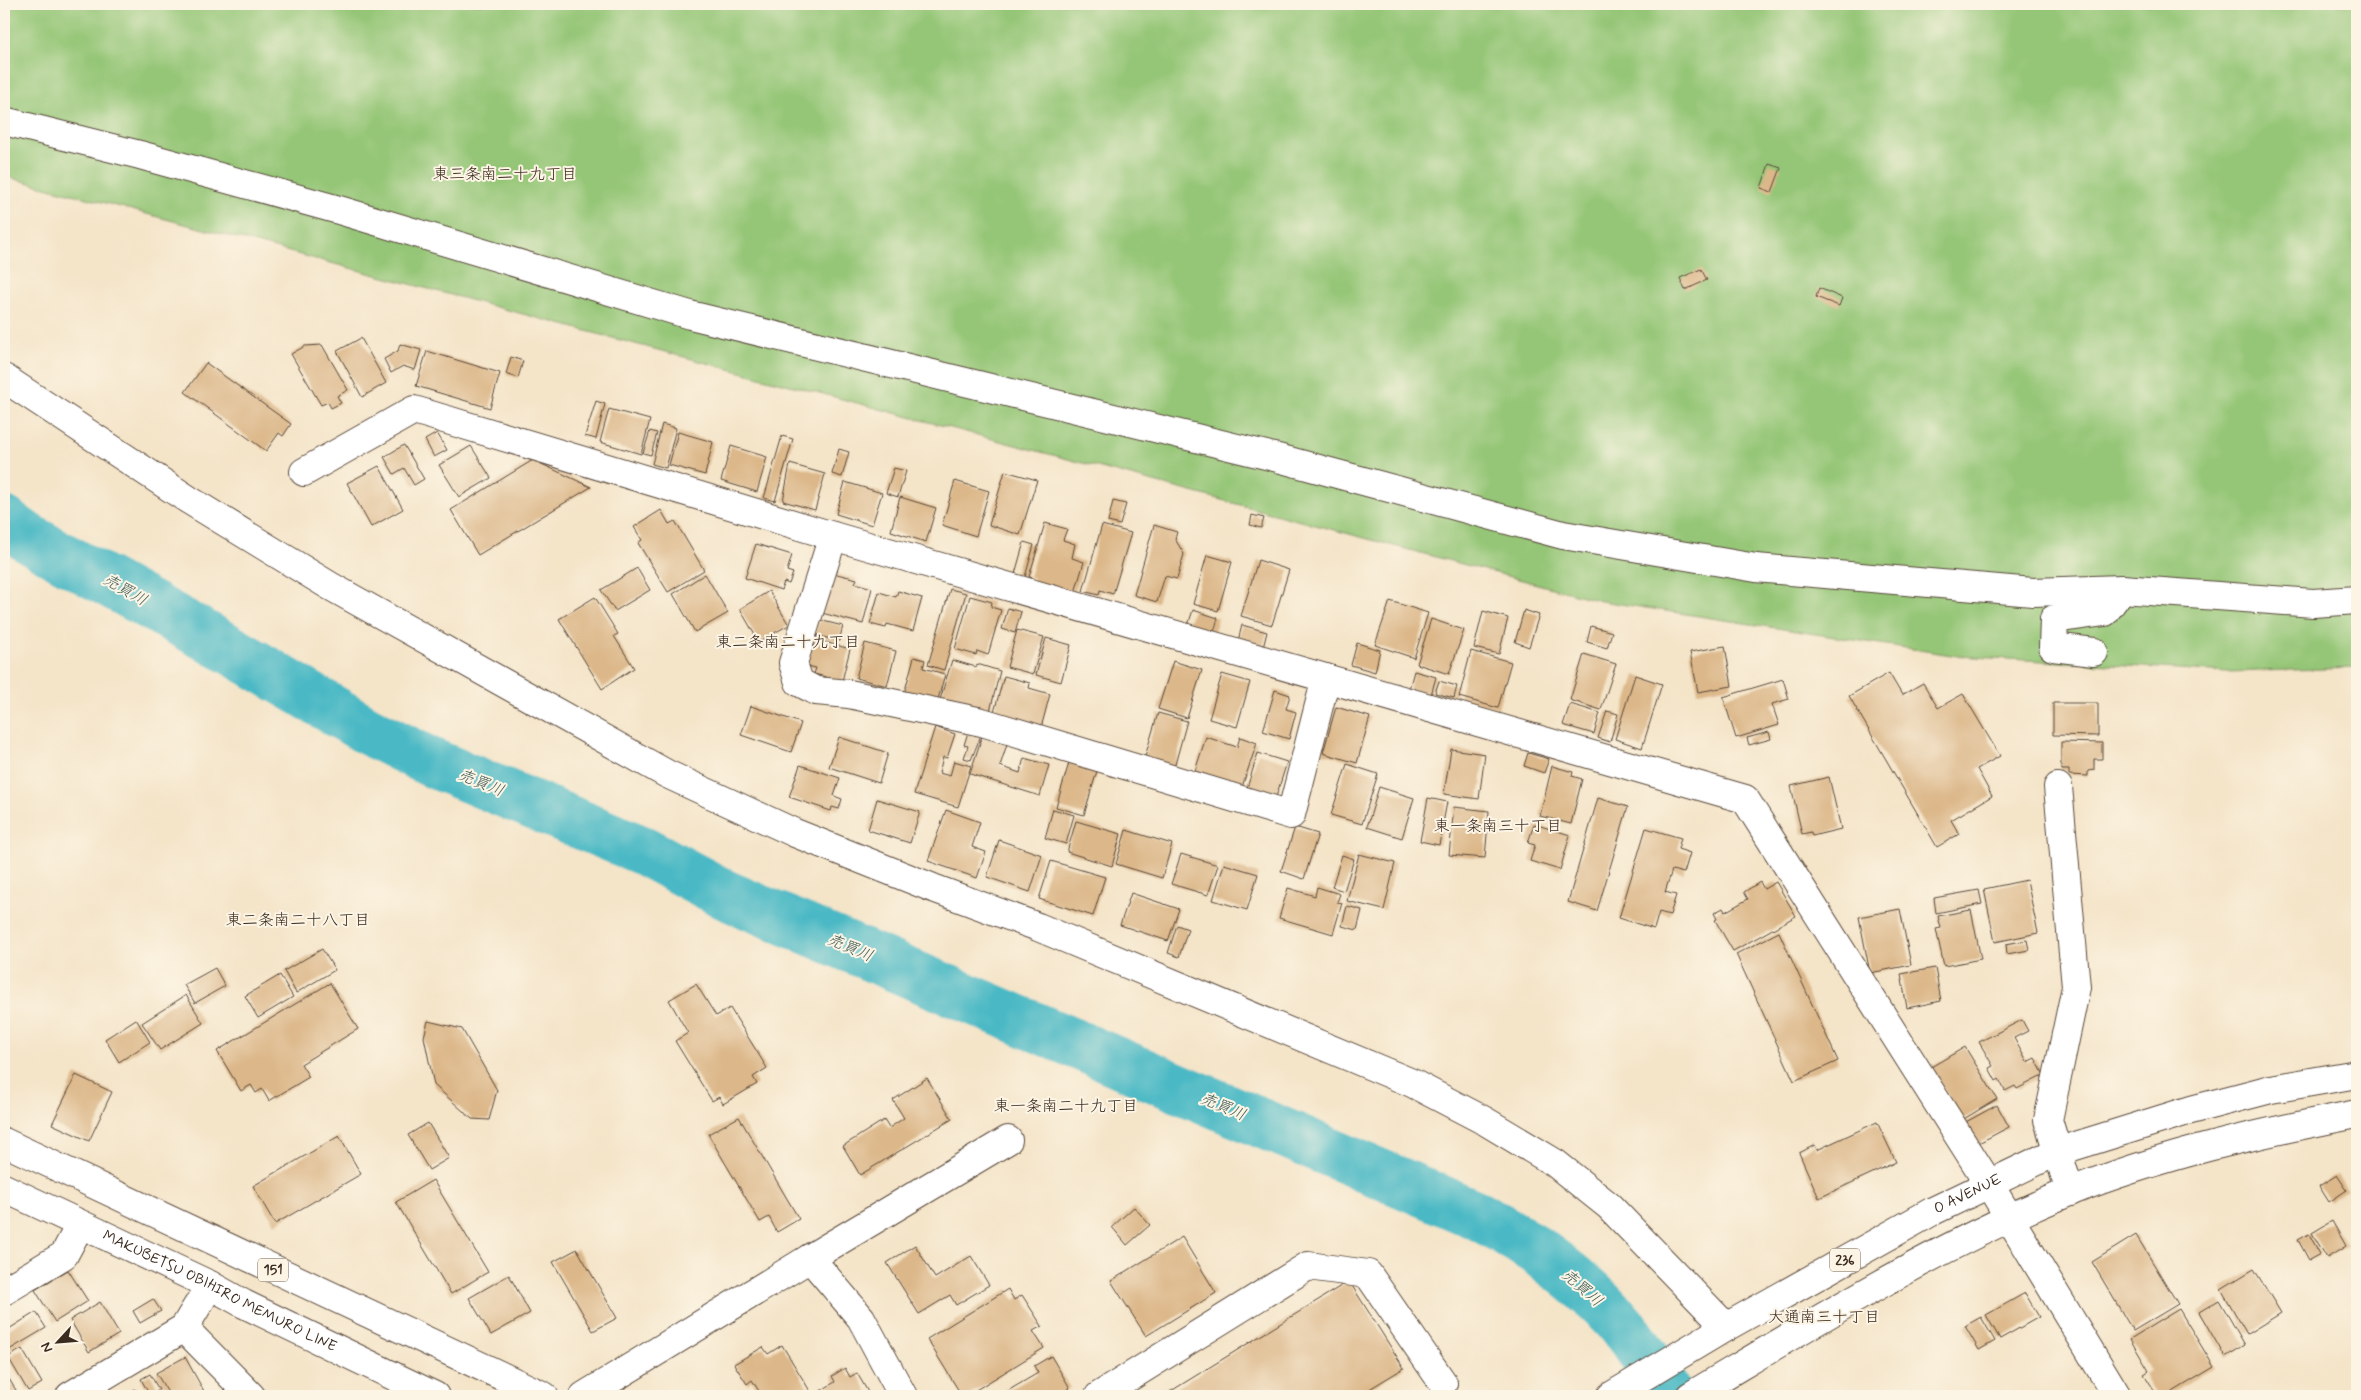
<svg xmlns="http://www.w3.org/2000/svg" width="2361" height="1400" font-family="Mynerve,'Klee One',sans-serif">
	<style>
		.green { fill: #95c677; stroke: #68784a }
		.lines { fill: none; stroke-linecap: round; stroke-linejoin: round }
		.river { stroke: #4cb9c5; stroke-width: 50 }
		.building { fill: #dcb789 }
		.street-casing { stroke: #574638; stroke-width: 30 }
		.primary-casing { stroke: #574638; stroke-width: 30 }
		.highway-casing { stroke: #574638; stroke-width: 30 }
		.street { stroke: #fff; stroke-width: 28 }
		.primary { stroke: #fff; stroke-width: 28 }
		.highway { stroke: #fff; stroke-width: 28 }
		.labels { text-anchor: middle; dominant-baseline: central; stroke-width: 4; stroke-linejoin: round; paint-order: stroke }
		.shield { fill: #fcf5e5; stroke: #75675a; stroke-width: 1 }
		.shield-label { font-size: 14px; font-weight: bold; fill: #3b2a1e }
		.street-label { font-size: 15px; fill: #3b2a1e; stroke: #fcf5e5 }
		.neighbourhood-label { font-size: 16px; fill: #3b2a1e; stroke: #fcf5e5 }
		.water-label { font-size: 16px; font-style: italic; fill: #415c58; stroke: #fcf5e5 }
	</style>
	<rect width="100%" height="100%" fill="#fcf5e5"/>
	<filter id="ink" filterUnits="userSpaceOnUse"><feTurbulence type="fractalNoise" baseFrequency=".02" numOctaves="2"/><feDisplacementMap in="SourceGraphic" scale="10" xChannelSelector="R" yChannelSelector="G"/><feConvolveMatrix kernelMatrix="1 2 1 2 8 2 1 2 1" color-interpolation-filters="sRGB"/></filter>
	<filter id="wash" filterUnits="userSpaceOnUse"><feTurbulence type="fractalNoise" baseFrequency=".0096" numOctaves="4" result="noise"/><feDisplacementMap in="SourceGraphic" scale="20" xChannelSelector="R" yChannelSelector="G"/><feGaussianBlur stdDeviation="1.12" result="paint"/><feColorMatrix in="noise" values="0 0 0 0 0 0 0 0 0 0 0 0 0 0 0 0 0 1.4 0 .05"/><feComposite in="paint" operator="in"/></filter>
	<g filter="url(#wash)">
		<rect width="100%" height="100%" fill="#f4e4c8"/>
		<polygon class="green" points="4,4 2357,4 2357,668 2228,672 1958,656 1601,601 4,176"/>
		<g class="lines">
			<path class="river" d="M4,521L30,539L226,647L367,730L430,762L644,851L726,895L1479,1216C1535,1246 1587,1283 1627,1332C1643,1352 1656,1374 1669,1396"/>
		</g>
		<g id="blocks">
			<g class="building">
				<polygon points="1769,164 1781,168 1772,192 1761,188"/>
				<polygon points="1701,269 1707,280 1685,290 1680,278"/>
				<polygon points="1819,288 1842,298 1839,306 1816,297"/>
				<polygon points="361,338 386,383 362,397 337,351"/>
				<polygon points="400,344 421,350 415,370 403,366 391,373 384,359 398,351"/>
				<polygon points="322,345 348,390 337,396 341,403 331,408 328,402 321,405 291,354 305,346"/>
				<polygon points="427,351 500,373 490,408 416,386"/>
				<polygon points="511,357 523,361 518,378 506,374"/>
				<polygon points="206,363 291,424 283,436 279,433 266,451 185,392"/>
				<polygon points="596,401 605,404 596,439 585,436"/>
				<polygon points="609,409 650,420 641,454 600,442"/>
				<polygon points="662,424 676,428 666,468 652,464"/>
				<polygon points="650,431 657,433 651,455 643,453"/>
				<polygon points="678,432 713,442 705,475 669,465"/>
				<polygon points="437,433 447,450 434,457 425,440"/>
				<polygon points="782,436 793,439 775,501 764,498"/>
				<polygon points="404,445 424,479 414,485 404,468 394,474 384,457"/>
				<polygon points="471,446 491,478 459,497 439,465"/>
				<polygon points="731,446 767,457 757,492 721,481"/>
				<polygon points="839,449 849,452 842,477 832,474"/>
				<polygon points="533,460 591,487 478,555 451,510"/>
				<polygon points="790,464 825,474 815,510 783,501"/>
				<polygon points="379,466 403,509 371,527 347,483"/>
				<polygon points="894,468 906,471 898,497 886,493"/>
				<polygon points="1005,471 1037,480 1020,535 989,525"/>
				<polygon points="955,481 989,491 976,536 942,525"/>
				<polygon points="845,482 882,493 872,525 836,514"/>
				<polygon points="900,497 936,508 926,542 891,531"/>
				<polygon points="1113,501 1126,504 1120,525 1108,522"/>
				<polygon points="661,510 669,524 675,521 704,570 668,592 638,543 642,540 634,527"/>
				<polygon points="1252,515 1264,518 1261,528 1250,525"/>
				<polygon points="1045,523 1067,529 1063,540 1075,544 1072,558 1084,562 1074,596 1033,584 1034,578 1029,577"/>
				<polygon points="1102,525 1131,533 1113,594 1100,590 1099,595 1083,591"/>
				<polygon points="1154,525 1177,532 1175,539 1184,554 1177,579 1165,576 1157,602 1134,595"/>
				<polygon points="1024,542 1034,545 1025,577 1015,574"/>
				<polygon points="756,544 792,555 787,571 793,573 789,584 784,582 781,590 745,578"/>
				<polygon points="1207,555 1232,562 1218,611 1193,604"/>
				<polygon points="1258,560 1289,570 1272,625 1241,616"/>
				<polygon points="637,568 650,590 615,611 601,590"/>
				<polygon points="833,573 857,579 855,583 872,588 863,624 822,613"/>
				<polygon points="705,574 728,613 695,632 673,594"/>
				<polygon points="950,589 966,593 944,670 928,665"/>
				<polygon points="769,591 789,625 774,633 778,639 769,644 766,638 759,642 740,609"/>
				<polygon points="898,591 922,598 913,631 887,624 886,628 870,624 879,592 896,597"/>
				<polygon points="970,596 992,602 991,607 1001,610 988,655 977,651 976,655 955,649"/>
				<polygon points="595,597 618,634 614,636 634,668 602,689 559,619"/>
				<polygon points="1390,601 1428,613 1414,658 1375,645"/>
				<polygon points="1008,608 1021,612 1015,633 1002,629"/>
				<polygon points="1193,610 1218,618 1214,632 1188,625"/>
				<polygon points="1524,610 1539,615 1529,647 1515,642"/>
				<polygon points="1483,611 1508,618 1499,654 1474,648"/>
				<polygon points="1431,619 1464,630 1449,674 1417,664"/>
				<polygon points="819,620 843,626 839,641 815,635"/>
				<polygon points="1242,625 1267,632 1263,648 1238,641"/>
				<polygon points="1591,626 1612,632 1607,648 1587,642"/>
				<polygon points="1017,630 1044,637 1033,674 1007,667"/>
				<polygon points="1046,638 1071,645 1061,682 1036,675"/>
				<polygon points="814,639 850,649 842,681 814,674 816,668 807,666"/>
				<polygon points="865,643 896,651 887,686 856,678"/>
				<polygon points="1357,643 1380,650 1375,672 1351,665"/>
				<polygon points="1725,646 1732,686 1698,692 1690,652"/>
				<polygon points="1471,651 1511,662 1498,708 1459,697"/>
				<polygon points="1584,654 1616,664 1601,710 1570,700"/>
				<polygon points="914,657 925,660 923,668 945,674 937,703 904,694"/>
				<polygon points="952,660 976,667 977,664 1000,671 989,715 939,703"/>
				<polygon points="1173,661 1202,670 1187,718 1158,709"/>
				<polygon points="1414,671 1436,677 1431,695 1409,689"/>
				<polygon points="1889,673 1902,695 1923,683 1938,708 1963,694 2000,756 1977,769 1992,796 1951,820 1959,834 1937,847 1849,696"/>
				<polygon points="1222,674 1250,682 1237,727 1209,719"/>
				<polygon points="1635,675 1662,684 1642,748 1615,739"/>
				<polygon points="1004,676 1030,683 1029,688 1050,694 1041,728 993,716"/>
				<polygon points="1783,679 1789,699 1772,704 1779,725 1736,738 1723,697"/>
				<polygon points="1439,681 1457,686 1454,698 1435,693"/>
				<polygon points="1275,690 1290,695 1286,709 1296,712 1289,739 1263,731"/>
				<polygon points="2053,703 2098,703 2098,736 2053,735"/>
				<polygon points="1570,704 1600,713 1594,734 1563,725"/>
				<polygon points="751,706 801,723 791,752 741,735"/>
				<polygon points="1336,707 1370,717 1357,763 1323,753"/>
				<polygon points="1607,711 1618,714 1610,742 1598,738"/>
				<polygon points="1158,713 1187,721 1174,768 1144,760"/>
				<polygon points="935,727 955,734 947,758 943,757 939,773 950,776 954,761 971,766 958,807 914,794"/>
				<polygon points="968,732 981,735 971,760 964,758 968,746 964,745"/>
				<polygon points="1769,732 1771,739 1749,745 1747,738"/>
				<polygon points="982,736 1007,744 1000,766 1020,773 1024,758 1049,765 1040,796 970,774"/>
				<polygon points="839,737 888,753 879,783 829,767"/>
				<polygon points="1206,737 1237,747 1240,737 1257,743 1242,787 1195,771"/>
				<polygon points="2061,742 2102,743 2102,759 2094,759 2094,770 2088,771 2088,776 2069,775 2069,770 2061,770"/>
				<polygon points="1451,749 1485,754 1479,799 1444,794"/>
				<polygon points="1258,753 1287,762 1276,797 1247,788"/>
				<polygon points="1528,753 1549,759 1544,773 1524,766"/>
				<polygon points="1069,763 1097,771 1084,815 1056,807"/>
				<polygon points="1347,764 1378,774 1362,824 1331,815"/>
				<polygon points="800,765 840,778 834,796 842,799 839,809 832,807 831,811 789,797"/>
				<polygon points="1552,766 1573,772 1572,776 1582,779 1571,824 1540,816"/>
				<polygon points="1829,777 1841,829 1812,836 1811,832 1802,834 1791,786"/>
				<polygon points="1379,787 1414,798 1402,838 1367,827"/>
				<polygon points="1428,798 1447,802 1439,845 1420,841"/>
				<polygon points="1598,798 1628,807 1597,911 1568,902"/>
				<polygon points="877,799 920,812 910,843 868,830"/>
				<polygon points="1454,807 1489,811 1485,858 1449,855"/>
				<polygon points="1053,809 1074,815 1066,844 1045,838"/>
				<polygon points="946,810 980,822 972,847 986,852 977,878 928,861"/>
				<polygon points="1076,821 1121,834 1112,866 1067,852"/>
				<polygon points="1534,824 1570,835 1560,870 1530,861 1535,845 1528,843"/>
				<polygon points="1295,827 1318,834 1304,879 1281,871"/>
				<polygon points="1646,828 1681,838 1678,849 1690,853 1684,873 1672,870 1665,892 1676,895 1670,915 1659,912 1654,929 1619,918"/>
				<polygon points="1126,830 1172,844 1162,878 1116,864"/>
				<polygon points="999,840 1042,855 1030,892 987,877"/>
				<polygon points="1181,854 1218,865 1208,895 1171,884"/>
				<polygon points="1359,854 1395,863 1384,910 1347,901"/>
				<polygon points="1342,855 1354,859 1344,891 1332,887"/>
				<polygon points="1051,861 1105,877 1093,916 1039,899"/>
				<polygon points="1224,864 1258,874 1247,910 1213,900"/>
				<polygon points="2027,880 2038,933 1995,942 1984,889"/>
				<polygon points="1760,882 1764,889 1776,882 1796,916 1733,951 1715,920 1717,919 1714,913 1723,908 1725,912 1748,899 1744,892"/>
				<polygon points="1317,887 1340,894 1337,902 1342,903 1333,934 1279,918 1288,888 1315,896"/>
				<polygon points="1979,890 1982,904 1936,913 1934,898"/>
				<polygon points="1131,893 1179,909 1168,941 1120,925"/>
				<polygon points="1347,906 1362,910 1357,930 1342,926"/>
				<polygon points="1900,909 1911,965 1870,973 1859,917"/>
				<polygon points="1971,910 1981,959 1944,966 1936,929 1941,928 1938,916"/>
				<polygon points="1177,925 1188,929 1179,957 1168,953"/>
				<polygon points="1779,932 1838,1061 1794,1081 1736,954"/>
				<polygon points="2027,940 2029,950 2007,954 2006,944"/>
				<polygon points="322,949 335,970 296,993 284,971"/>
				<polygon points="215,968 225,986 195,1003 184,985"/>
				<polygon points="1935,968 1941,1001 1907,1008 1901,974"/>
				<polygon points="280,975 293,997 258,1018 245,996"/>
				<polygon points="330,983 358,1029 301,1064 309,1077 269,1101 262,1089 256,1093 251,1085 241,1091 217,1051"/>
				<polygon points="696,984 716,1016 730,1008 767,1068 753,1077 757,1084 723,1104 719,1097 712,1101 675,1041 688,1033 669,1000"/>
				<polygon points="186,995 203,1023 160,1050 142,1023"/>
				<polygon points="136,1019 150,1042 119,1062 105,1039"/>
				<polygon points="2022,1020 2028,1031 2014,1038 2027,1062 2035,1058 2044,1075 2017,1089 2015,1086 2005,1091 1999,1079 1996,1081 1989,1068 1993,1066 1979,1042"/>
				<polygon points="428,1021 462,1029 497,1090 489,1120 472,1119 434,1085 424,1037"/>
				<polygon points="1965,1047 1997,1099 1962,1120 1931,1067"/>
				<polygon points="76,1075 112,1092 89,1141 52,1124"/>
				<polygon points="927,1078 952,1119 860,1175 843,1146 884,1120 889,1128 904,1118 893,1100"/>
				<polygon points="1997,1105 2009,1127 1975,1145 1964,1123"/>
				<polygon points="739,1117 799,1219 777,1232 769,1217 760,1222 708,1134"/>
				<polygon points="1877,1122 1896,1162 1819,1198 1799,1153 1815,1145 1817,1150"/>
				<polygon points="428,1123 449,1158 429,1170 408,1135"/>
				<polygon points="339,1136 361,1174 275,1224 253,1186"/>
				<polygon points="2337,1175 2347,1190 2329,1202 2319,1186"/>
				<polygon points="433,1180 488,1272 451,1294 396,1202"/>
				<polygon points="1134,1207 1150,1225 1127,1245 1112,1227"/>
				<polygon points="2332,1221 2346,1246 2327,1258 2312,1233"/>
				<polygon points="2309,1234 2320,1254 2309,1260 2298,1240"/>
				<polygon points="2136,1235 2178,1304 2133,1331 2092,1262"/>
				<polygon points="1182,1237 1216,1293 1146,1336 1111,1281"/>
				<polygon points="915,1245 935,1278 971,1256 989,1285 956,1305 950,1295 919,1314 887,1263"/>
				<polygon points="577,1249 617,1318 593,1331 553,1262"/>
				<polygon points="2254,1269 2281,1313 2247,1334 2221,1289"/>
				<polygon points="68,1270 88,1301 55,1322 35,1290"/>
				<polygon points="509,1275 530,1313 491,1335 469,1298"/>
				<polygon points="1349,1281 1404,1368 1358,1396 1163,1396"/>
				<polygon points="1008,1289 1014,1300 1022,1295 1042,1326 1033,1331 1044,1348 971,1393 973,1396 962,1396 927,1339"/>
				<polygon points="2025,1293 2039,1317 2000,1339 1986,1315"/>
				<polygon points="153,1299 161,1311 140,1323 133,1311"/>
				<polygon points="2219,1300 2245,1345 2225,1357 2199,1312"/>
				<polygon points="100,1302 119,1334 89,1352 70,1320"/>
				<polygon points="2179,1309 2214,1367 2166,1396 2158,1396 2144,1374 2149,1371 2130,1339"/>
				<polygon points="36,1312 46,1328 9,1350 4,1341 4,1332"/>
				<polygon points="1981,1317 1995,1341 1979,1350 1965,1326"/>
				<polygon points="782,1345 813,1396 762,1396 752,1380 747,1384 734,1364 763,1347 768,1354"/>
				<polygon points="22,1349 42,1383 28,1391 8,1357"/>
				<polygon points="1051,1356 1070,1388 1056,1396 999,1396 1038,1373 1034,1366"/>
				<polygon points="185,1357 205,1393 200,1396 170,1396 156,1373"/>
				<polygon points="845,1368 850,1377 857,1373 868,1392 861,1396 819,1396 817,1393 835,1382 832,1376"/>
				<polygon points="4,1371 19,1395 17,1396 4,1396"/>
				<polygon points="150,1374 159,1390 150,1396 141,1379"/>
				<polygon points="135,1389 139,1396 123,1396"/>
				<polygon points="218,1392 220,1396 210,1396"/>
			</g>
		</g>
	</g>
	<g filter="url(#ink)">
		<use href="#blocks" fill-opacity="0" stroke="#574638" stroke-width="1"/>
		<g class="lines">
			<g class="street-casing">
				<g id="street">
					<polyline points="4,121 140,155 339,210 690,315 1278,458 1563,535 1756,568 2033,592 2122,589 2313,603 2357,600"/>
					<polyline points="4,378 189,500 330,586 667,774 795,833 933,888 1038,927 1412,1083 1485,1121 1555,1163 1609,1206 1726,1327"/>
					<polyline points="304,472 414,410 833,536 1745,799 1989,1184 2117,1396"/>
					<polyline points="833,536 793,663 799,682 816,691 849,694 982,722 1291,815 1326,678"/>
					<polyline points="2094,652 2053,647 2054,619 2105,612 2122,589"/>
					<polyline points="2058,787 2076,987 2048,1120 2070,1192"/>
					<polyline points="810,1258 1008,1140"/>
					<polyline points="4,1291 64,1255 80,1225"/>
					<polyline points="184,1328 251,1396"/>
					<polyline points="70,1396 184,1328 210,1285"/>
					<polyline points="584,1396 810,1258 861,1318 903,1396"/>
					<polyline points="1099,1396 1308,1266 1368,1274 1443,1383"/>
				</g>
			</g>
			<g class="primary-casing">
				<g id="primary">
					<polyline points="4,1142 544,1396"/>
					<path id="s1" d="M4,1188L210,1285L244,1304L435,1396"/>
				</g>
			</g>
			<g class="highway-casing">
				<g id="highway">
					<path id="s2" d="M1611,1396L1726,1327L1933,1211L2056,1152L2191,1110L2271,1089L2357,1074"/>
					<path d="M1690,1396C1813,1323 1936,1246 2069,1192C2162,1155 2259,1133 2357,1114"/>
				</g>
			</g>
			<use href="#street" class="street"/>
			<use href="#primary" class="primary"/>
			<use href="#highway" class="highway"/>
		</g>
	</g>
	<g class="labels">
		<g class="shield">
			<rect x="1830" y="1248.5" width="30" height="23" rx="4"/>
			<rect x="258" y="1258.5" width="30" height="23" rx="4"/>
		</g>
		<g class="shield-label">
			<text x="1845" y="1260">236</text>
			<text x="273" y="1270">151</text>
		</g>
		<g class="street-label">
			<text stroke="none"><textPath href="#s2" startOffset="410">O AVENUE</textPath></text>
			<text stroke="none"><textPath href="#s1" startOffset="239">MAKUBETSU OBIHIRO MEMURO LINE</textPath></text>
		</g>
		<g class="neighbourhood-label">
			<text x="505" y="174">東三条南二十九丁目</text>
			<text x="788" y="642">東二条南二十九丁目</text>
			<text x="1498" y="826">東一条南三十丁目</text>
			<text x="298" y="920">東二条南二十八丁目</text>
			<text x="1066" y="1106">東一条南二十九丁目</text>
			<text x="1824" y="1317">大通南三十丁目</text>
		</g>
		<g class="water-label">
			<text transform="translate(125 590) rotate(30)">売買川</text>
			<text transform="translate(481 783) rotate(22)">売買川</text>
			<text transform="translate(850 948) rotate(23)">売買川</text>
			<text transform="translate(1223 1107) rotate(23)">売買川</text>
			<text transform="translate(1582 1288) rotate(41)">売買川</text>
		</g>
	</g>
	<rect width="2361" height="1400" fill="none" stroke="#fcf5e5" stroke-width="20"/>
	<g transform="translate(58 1342) rotate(244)" stroke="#fcf5e5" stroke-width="4" paint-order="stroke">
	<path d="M0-4L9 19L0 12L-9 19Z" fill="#3b2a1e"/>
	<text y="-8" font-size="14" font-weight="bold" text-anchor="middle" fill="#3b2a1e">N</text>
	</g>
</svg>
